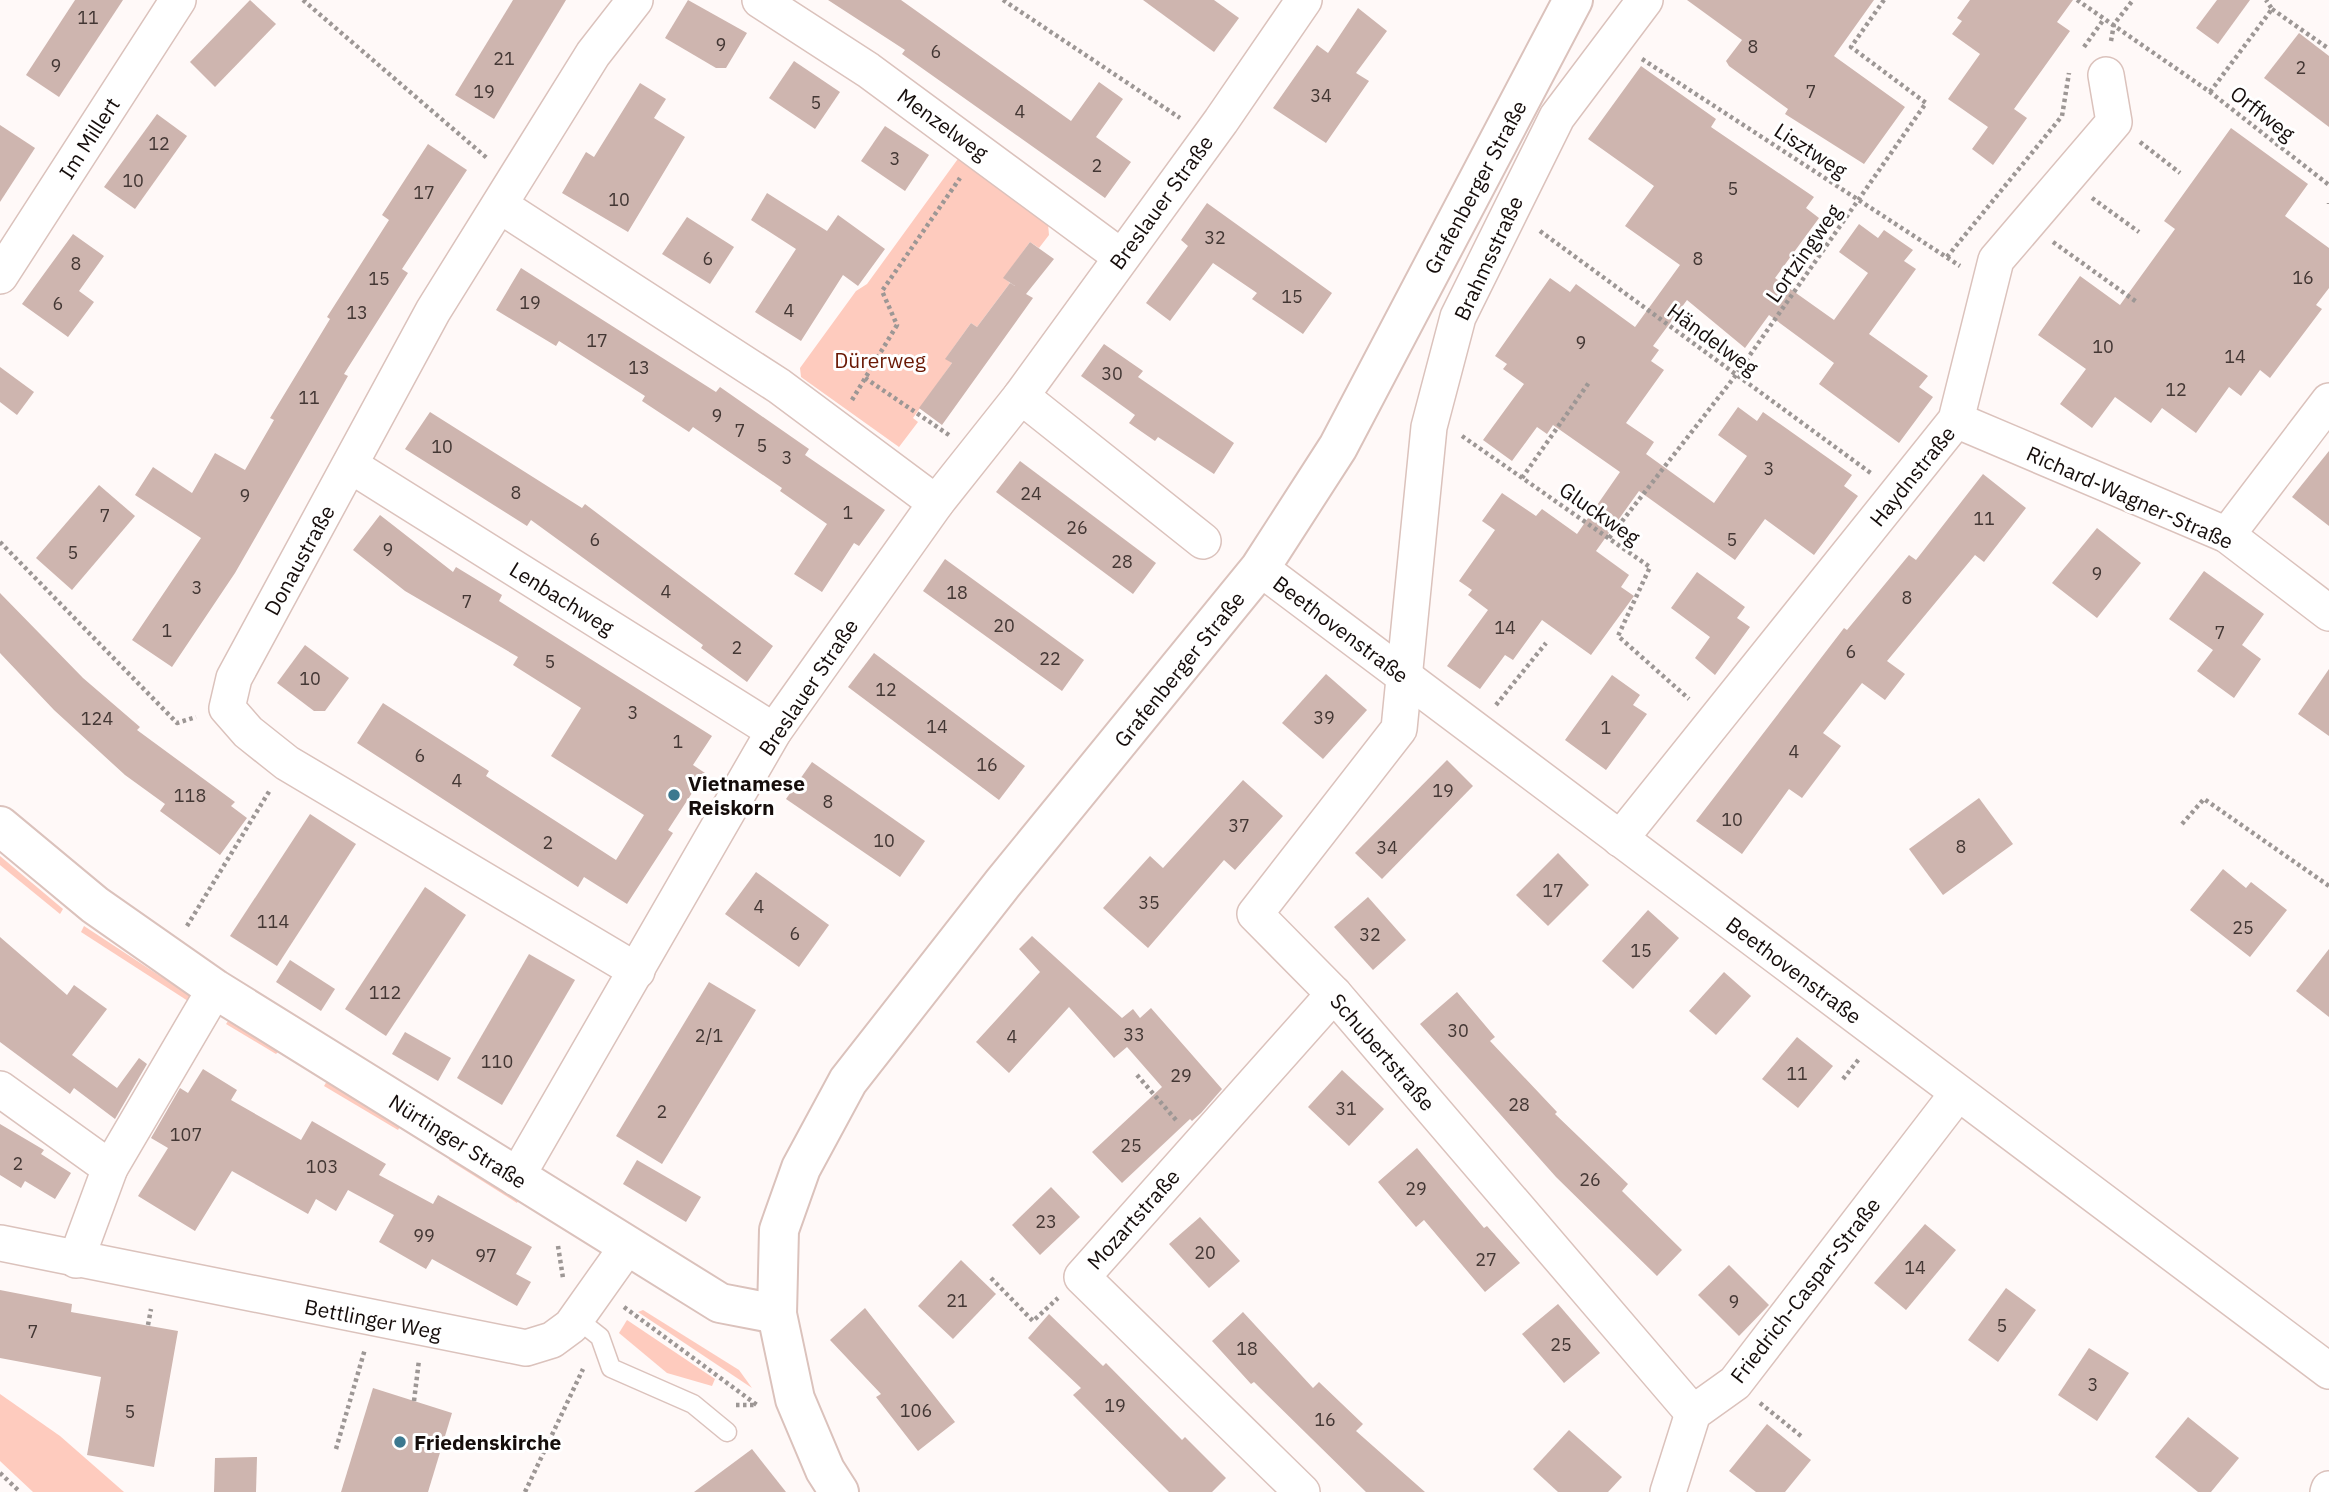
<svg xmlns="http://www.w3.org/2000/svg" width="2329" height="1492" font-family="'IBM Plex Sans',sans-serif">
	<style>
		.green { fill: #fecbbe }
		.building { fill: #ceb5af }
		.lines { fill: none; stroke-linecap: round; stroke-linejoin: round }
		.service-casing { stroke: #dbc2bc; stroke-width: 21 }
		.minor-casing { stroke: #dbc2bc; stroke-width: 38 }
		.tertiary-casing { stroke: #dbc2bc; stroke-width: 42 }
		.primary-casing { stroke: #dbc2bc; stroke-width: 42 }
		.path { stroke: #9d9795; stroke-width: 4.5; stroke-dasharray: 3.5 3.5; stroke-linecap: butt }
		.service { stroke: #fff; stroke-width: 18 }
		.minor { stroke: #fff; stroke-width: 35 }
		.tertiary { stroke: #fff; stroke-width: 38 }
		.primary { stroke: #fff; stroke-width: 38 }
		.poi-dot { fill: #3c788f; stroke: #fff; stroke-width: 2.5 }
		.labels { text-anchor: middle; dominant-baseline: central; stroke-width: 6; stroke-linejoin: round; paint-order: stroke }
		.number-label { font-size: 18px; fill: #433734 }
		.street-label { font-size: 21px; fill: #150d0b; stroke: #fff }
		.park-label { font-size: 21px; fill: #691804; stroke: #fff }
		.poi-label { font-size: 21px; font-weight: bold; fill: #150d0b; stroke: #fff; text-anchor: start }
	</style>
	<rect width="100%" height="100%" fill="#fff9f8"/>
	<g class="green">
		<polygon points="960,156 1048,224 1049,235 1039,248 1030,242 1004,278 1010,283 977,327 971,323 946,358 952,363 913,418 918,422 899,447 801,377 800,368 856,291 867,284"/>
		<polygon points="0,856 63,909 60,914 0,865"/>
		<polygon points="84,926 192,997 188,1001 81,932"/>
		<polygon points="228,1021 280,1050 276,1054 226,1024"/>
		<polygon points="327,1081 401,1125 398,1130 324,1086"/>
		<polygon points="451,1157 519,1199 517,1203 449,1160"/>
		<polygon points="643,1310 739,1370 752,1388 638,1312"/>
		<polygon points="627,1320 715,1379 712,1386 667,1373 619,1333"/>
		<polygon points="0,1394 60,1436 124,1492 33,1492 0,1461"/>
	</g>
	<g class="building">
		<polygon points="75,0 123,0 59,97 26,75"/>
		<polygon points="250,0 276,24 215,87 190,62"/>
		<polygon points="513,0 566,0 494,119 455,95"/>
		<polygon points="688,0 747,33 726,68 716,68 665,38"/>
		<polygon points="828,0 901,0 1071,121 1099,82 1123,99 1096,137 1131,162 1105,198 902,54 905,50"/>
		<polygon points="1143,0 1214,0 1239,18 1214,52"/>
		<polygon points="1687,0 1874,0 1834,56 1905,107 1864,164 1785,114 1788,109 1729,66 1726,61 1742,40"/>
		<polygon points="1970,0 2073,0 2057,22 2070,31 2014,109 2027,118 1993,165 1972,149 1988,127 1948,99 1980,54 1952,34 1962,21 1957,18"/>
		<polygon points="2217,0 2250,0 2218,44 2196,28"/>
		<polygon points="1358,8 1387,31 1356,73 1369,81 1326,143 1273,108 1317,45 1328,53"/>
		<polygon points="2299,33 2329,56 2329,127 2264,78"/>
		<polygon points="794,61 840,92 815,129 769,98"/>
		<polygon points="1641,66 1716,119 1711,127 1814,197 1806,208 1819,218 1775,278 1834,320 1868,273 1839,252 1859,224 1878,238 1884,230 1913,250 1904,261 1916,269 1869,334 1928,376 1919,387 1933,397 1899,443 1819,384 1834,363 1769,315 1745,348 1687,300 1653,346 1659,350 1651,361 1664,370 1626,423 1654,442 1646,454 1714,503 1747,456 1718,435 1738,407 1757,421 1763,412 1852,475 1844,486 1858,496 1814,555 1765,519 1735,560 1639,491 1596,551 1629,575 1621,587 1634,596 1591,655 1542,620 1513,660 1505,655 1480,689 1447,666 1488,610 1468,595 1472,590 1459,581 1495,530 1482,521 1502,493 1536,516 1542,509 1577,534 1620,472 1553,425 1547,434 1537,427 1512,461 1483,440 1524,384 1503,369 1507,364 1495,356 1550,278 1570,292 1576,284 1635,327 1680,265 1625,226 1654,186 1588,139"/>
		<polygon points="640,83 666,99 654,118 685,137 628,232 562,193 586,152 594,157"/>
		<polygon points="157,114 187,136 135,209 104,187"/>
		<polygon points="0,125 35,148 0,202"/>
		<polygon points="885,126 929,155 905,191 861,161"/>
		<polygon points="2231,128 2308,184 2285,216 2329,248 2329,288 2316,305 2322,309 2270,378 2260,370 2241,396 2229,387 2196,433 2162,408 2151,423 2115,397 2092,428 2060,404 2086,369 2038,335 2080,276 2120,305 2175,229 2164,221"/>
		<polygon points="428,144 467,170 402,269 408,273 344,374 348,376 235,573 172,667 132,640 201,538 135,495 153,467 192,493 215,453 245,470 274,420 270,418 330,319 327,317 389,220 382,215"/>
		<polygon points="767,193 827,231 838,215 885,249 858,286 843,275 801,341 755,312 796,249 751,220"/>
		<polygon points="1207,203 1332,293 1303,334 1252,299 1257,293 1213,263 1170,321 1146,303 1188,246 1181,240"/>
		<polygon points="687,217 734,247 710,284 662,254"/>
		<polygon points="73,234 104,256 79,291 94,302 68,337 22,304"/>
		<polygon points="1030,242 1054,259 1026,294 1033,298 942,425 919,408 952,363 945,359 971,323 977,327 1010,283 1015,286 1003,278"/>
		<polygon points="521,268 716,392 720,387 809,449 805,455 885,510 859,546 854,543 822,592 794,574 827,524 780,491 782,488 693,427 689,432 642,401 645,396 559,341 556,346 496,310"/>
		<polygon points="1104,344 1143,371 1138,377 1234,443 1214,474 1158,437 1155,441 1129,423 1135,415 1081,376"/>
		<polygon points="0,367 34,392 17,415 0,402"/>
		<polygon points="430,412 582,508 585,504 773,646 747,682 701,648 703,645 531,520 527,526 405,449"/>
		<polygon points="2329,451 2329,526 2292,497"/>
		<polygon points="1020,461 1156,563 1133,594 996,492"/>
		<polygon points="1983,474 2026,508 1984,562 1975,555 1887,661 1905,674 1885,700 1862,683 1823,733 1841,746 1802,798 1789,789 1742,854 1696,821 1844,628 1847,630 1909,555 1916,560"/>
		<polygon points="99,485 135,516 72,590 36,558"/>
		<polygon points="380,515 453,572 456,567 502,595 499,601 712,736 693,765 705,773 668,830 673,833 627,904 584,877 578,887 357,743 383,703 489,771 486,776 616,860 644,815 551,756 581,708 513,665 518,657 405,591 353,550"/>
		<polygon points="2097,528 2141,563 2097,618 2052,583"/>
		<polygon points="945,559 1084,660 1062,691 923,591"/>
		<polygon points="2204,571 2264,614 2242,645 2261,659 2234,698 2197,671 2213,650 2169,619"/>
		<polygon points="1697,572 1745,607 1737,618 1750,627 1715,675 1695,658 1710,637 1671,608"/>
		<polygon points="0,593 83,678 140,727 137,730 235,802 231,806 247,818 220,855 160,811 165,804 125,775 54,710 0,653"/>
		<polygon points="305,645 349,678 325,711 314,711 277,683"/>
		<polygon points="874,653 1025,766 999,800 848,687"/>
		<polygon points="2329,669 2329,736 2298,714"/>
		<polygon points="1326,674 1367,710 1323,759 1282,723"/>
		<polygon points="1612,675 1640,695 1633,705 1647,714 1606,770 1565,740"/>
		<polygon points="1447,760 1473,786 1382,879 1355,853"/>
		<polygon points="812,762 925,841 900,877 786,799"/>
		<polygon points="1243,780 1283,816 1235,870 1224,860 1148,948 1103,908 1150,856 1163,868"/>
		<polygon points="1979,798 2013,844 1943,895 1909,849"/>
		<polygon points="310,814 356,844 277,966 230,936"/>
		<polygon points="1558,853 1589,885 1548,926 1516,895"/>
		<polygon points="2223,869 2246,888 2251,882 2287,910 2250,957 2190,910"/>
		<polygon points="756,872 829,925 799,967 725,914"/>
		<polygon points="425,887 466,915 386,1036 345,1009"/>
		<polygon points="1368,897 1406,940 1373,970 1334,927"/>
		<polygon points="1648,910 1679,938 1633,989 1602,961"/>
		<polygon points="1032,936 1122,1018 1133,1009 1140,1018 1151,1008 1222,1089 1201,1113 1192,1121 1190,1119 1122,1183 1092,1152 1162,1087 1127,1047 1114,1058 1069,1007 1009,1073 976,1042 1040,972 1019,949"/>
		<polygon points="0,937 67,995 74,985 107,1009 72,1055 117,1088 139,1058 147,1064 115,1119 74,1088 70,1094 0,1042"/>
		<polygon points="2329,949 2329,1017 2296,991"/>
		<polygon points="529,954 575,980 502,1105 457,1078"/>
		<polygon points="290,960 335,989 321,1011 276,982"/>
		<polygon points="1724,972 1751,996 1716,1035 1689,1011"/>
		<polygon points="709,982 756,1010 662,1164 616,1136"/>
		<polygon points="1457,992 1495,1037 1490,1041 1557,1112 1555,1114 1628,1184 1622,1191 1682,1250 1657,1276 1556,1177 1420,1024"/>
		<polygon points="405,1032 451,1058 438,1081 392,1054"/>
		<polygon points="1797,1037 1833,1066 1798,1108 1762,1079"/>
		<polygon points="203,1069 237,1090 231,1100 301,1140 312,1121 386,1164 379,1175 433,1204 438,1195 532,1247 516,1274 531,1282 517,1306 432,1259 426,1269 379,1242 394,1215 348,1190 336,1211 316,1199 308,1214 232,1171 195,1231 138,1196 168,1148 151,1138 180,1088 188,1093"/>
		<polygon points="1342,1070 1384,1109 1349,1146 1308,1107"/>
		<polygon points="0,1124 44,1150 41,1154 71,1173 55,1199 25,1181 21,1188 0,1175"/>
		<polygon points="1417,1148 1484,1228 1487,1226 1520,1263 1485,1292 1424,1220 1416,1227 1378,1182"/>
		<polygon points="637,1160 701,1197 686,1222 623,1184"/>
		<polygon points="1051,1187 1080,1217 1040,1255 1012,1225"/>
		<polygon points="1200,1217 1240,1261 1209,1288 1169,1244"/>
		<polygon points="1925,1224 1956,1250 1906,1310 1874,1283"/>
		<polygon points="961,1260 996,1294 953,1339 918,1306"/>
		<polygon points="1729,1265 1769,1305 1739,1336 1698,1295"/>
		<polygon points="2006,1288 2036,1310 1998,1362 1968,1340"/>
		<polygon points="0,1290 72,1304 71,1312 178,1331 154,1467 87,1455 101,1377 0,1358"/>
		<polygon points="1558,1304 1600,1353 1564,1383 1522,1334"/>
		<polygon points="865,1308 955,1422 918,1451 876,1397 881,1394 830,1340"/>
		<polygon points="1243,1312 1313,1388 1319,1382 1363,1424 1356,1431 1425,1492 1366,1492 1254,1382 1251,1384 1212,1341"/>
		<polygon points="1049,1314 1103,1366 1106,1363 1182,1440 1185,1437 1226,1478 1212,1492 1169,1492 1073,1395 1081,1388 1028,1338"/>
		<polygon points="2089,1348 2129,1373 2097,1421 2058,1395"/>
		<polygon points="373,1388 452,1413 428,1492 341,1492"/>
		<polygon points="2188,1417 2239,1458 2211,1492 2198,1492 2155,1457"/>
		<polygon points="1767,1424 1811,1460 1785,1492 1756,1492 1729,1471"/>
		<polygon points="1569,1430 1622,1477 1608,1492 1558,1492 1533,1469"/>
		<polygon points="752,1449 786,1492 694,1492"/>
		<polygon points="257,1457 256,1492 214,1492 215,1458"/>
	</g>
	<g class="lines">
		<g class="service-casing">
			<polyline id="service" points="576,1318 600,1337 611,1368 693,1404 727,1432"/>
		</g>
		<g class="minor-casing">
			<g id="minor">
				<polyline points="635,0 593,54 433,311 234,678 227,708 248,732 287,763 637,971"/>
				<polyline points="760,0 868,70 1120,256"/>
				<polyline points="1645,0 1557,117 1458,317 1429,427 1399,729 1255,914 1334,994 1693,1413"/>
				<polyline points="501,206 779,386 936,503"/>
				<polyline points="0,276 178,0"/>
				<polyline points="1021,396 1203,541"/>
				<polyline points="1956,420 2227,535 2329,613"/>
				<polyline points="350,465 774,731"/>
				<polyline points="2227,535 2329,401"/>
				<polyline points="1260,568 2329,1371"/>
				<polyline points="1620,839 1956,420 1996,260 2114,122 2106,75"/>
				<polyline points="0,1089 110,1168"/>
				<polyline points="516,1178 774,731 936,503 1021,396 1221,121 1304,0"/>
				<polyline points="0,1243 526,1348 552,1340 571,1326 627,1247"/>
				<polyline points="76,1260 110,1168 215,989"/>
				<polyline points="1302,1492 1082,1277 1334,994"/>
				<polyline points="1668,1492 1693,1413 1735,1383 1958,1093"/>
				<polyline points="2328,1492 2329,1489"/>
			</g>
		</g>
		<g class="tertiary-casing">
			<polyline id="tertiary" points="0,826 95,905 215,989 720,1303 777,1314"/>
		</g>
		<g class="primary-casing">
			<polyline id="primary" points="839,1492 825,1470 795,1399 777,1314 779,1230 801,1168 848,1081 1003,883 1260,568 1338,447 1573,0"/>
		</g>
		<g class="path">
			<polyline points="303,0 488,159"/>
			<polyline points="1003,0 1180,118"/>
			<polyline points="2077,0 2210,92 2329,185"/>
			<polyline points="2272,9 2329,49"/>
			<polyline points="2111,41 2114,24 2133,0"/>
			<polyline points="2084,47 2104,19"/>
			<polyline points="1642,59 1960,266"/>
			<polyline points="2210,92 2272,9 2266,0"/>
			<polyline points="2140,142 2180,173"/>
			<polyline points="2092,198 2139,232"/>
			<polyline points="2329,203 2329,204"/>
			<polyline points="1540,231 1872,474"/>
			<polyline points="2053,242 2138,303"/>
			<polyline points="1947,257 2062,116 2069,73"/>
			<polyline points="865,378 949,435"/>
			<polyline points="852,400 897,325 882,291 960,178"/>
			<polyline points="1462,436 1650,567 1618,636 1689,699"/>
			<polyline points="1522,478 1590,381"/>
			<polyline points="1609,538 1736,375 1926,103 1851,47 1884,0"/>
			<polyline points="0,542 177,723 196,717"/>
			<polyline points="1496,705 1546,643"/>
			<polyline points="2182,824 2204,799 2329,886"/>
			<polyline points="187,926 270,790"/>
			<polyline points="1137,1075 1176,1120"/>
			<polyline points="1843,1079 1859,1059"/>
			<polyline points="558,1246 563,1278"/>
			<polyline points="991,1278 1033,1321 1058,1298"/>
			<polyline points="624,1307 757,1405"/>
			<polyline points="148,1325 151,1309"/>
			<polyline points="414,1401 419,1360"/>
			<polyline points="1760,1403 1801,1436"/>
			<polyline points="736,1405 756,1405"/>
			<polyline points="336,1449 365,1349"/>
			<polyline points="0,1473 20,1492"/>
			<polyline points="525,1492 583,1369"/>
		</g>
		<use href="#service" class="service"/>
		<use href="#minor" class="minor"/>
		<use href="#tertiary" class="tertiary"/>
		<use href="#primary" class="primary"/>
	</g>
	<g class="poi-dot">
		<circle cx="674" cy="795" r="7"/>
		<circle cx="400" cy="1442" r="7"/>
	</g>
	<g class="labels">
		<g class="number-label">
			<text x="88" y="17">11</text>
			<text x="721" y="44">9</text>
			<text x="1753" y="46">8</text>
			<text x="936" y="51">6</text>
			<text x="504" y="58">21</text>
			<text x="56" y="65">9</text>
			<text x="2301" y="67">2</text>
			<text x="484" y="91">19</text>
			<text x="1811" y="91">7</text>
			<text x="1321" y="95">34</text>
			<text x="816" y="102">5</text>
			<text x="1020" y="111">4</text>
			<text x="159" y="143">12</text>
			<text x="895" y="158">3</text>
			<text x="1097" y="165">2</text>
			<text x="133" y="180">10</text>
			<text x="1733" y="188">5</text>
			<text x="424" y="192">17</text>
			<text x="619" y="199">10</text>
			<text x="1215" y="237">32</text>
			<text x="708" y="258">6</text>
			<text x="1698" y="258">8</text>
			<text x="76" y="263">8</text>
			<text x="2303" y="277">16</text>
			<text x="379" y="278">15</text>
			<text x="1292" y="296">15</text>
			<text x="530" y="302">19</text>
			<text x="58" y="303">6</text>
			<text x="789" y="310">4</text>
			<text x="357" y="312">13</text>
			<text x="597" y="340">17</text>
			<text x="1581" y="342">9</text>
			<text x="2103" y="346">10</text>
			<text x="2235" y="356">14</text>
			<text x="639" y="367">13</text>
			<text x="1112" y="373">30</text>
			<text x="2176" y="389">12</text>
			<text x="309" y="397">11</text>
			<text x="717" y="415">9</text>
			<text x="740" y="430">7</text>
			<text x="762" y="445">5</text>
			<text x="442" y="446">10</text>
			<text x="787" y="457">3</text>
			<text x="1769" y="468">3</text>
			<text x="516" y="492">8</text>
			<text x="1031" y="493">24</text>
			<text x="245" y="495">9</text>
			<text x="848" y="512">1</text>
			<text x="105" y="515">7</text>
			<text x="1984" y="518">11</text>
			<text x="1077" y="527">26</text>
			<text x="595" y="539">6</text>
			<text x="1732" y="539">5</text>
			<text x="388" y="549">9</text>
			<text x="73" y="552">5</text>
			<text x="1122" y="561">28</text>
			<text x="2097" y="573">9</text>
			<text x="197" y="587">3</text>
			<text x="666" y="591">4</text>
			<text x="957" y="592">18</text>
			<text x="1907" y="597">8</text>
			<text x="467" y="601">7</text>
			<text x="1004" y="625">20</text>
			<text x="1505" y="627">14</text>
			<text x="167" y="630">1</text>
			<text x="2220" y="632">7</text>
			<text x="737" y="647">2</text>
			<text x="1851" y="651">6</text>
			<text x="1050" y="658">22</text>
			<text x="550" y="661">5</text>
			<text x="310" y="678">10</text>
			<text x="886" y="689">12</text>
			<text x="633" y="712">3</text>
			<text x="1324" y="717">39</text>
			<text x="97" y="718">124</text>
			<text x="937" y="726">14</text>
			<text x="1606" y="727">1</text>
			<text x="678" y="741">1</text>
			<text x="1794" y="751">4</text>
			<text x="420" y="755">6</text>
			<text x="987" y="764">16</text>
			<text x="457" y="780">4</text>
			<text x="1443" y="790">19</text>
			<text x="190" y="795">118</text>
			<text x="828" y="801">8</text>
			<text x="1732" y="819">10</text>
			<text x="1239" y="825">37</text>
			<text x="884" y="840">10</text>
			<text x="548" y="842">2</text>
			<text x="1961" y="846">8</text>
			<text x="1387" y="847">34</text>
			<text x="1553" y="890">17</text>
			<text x="1149" y="902">35</text>
			<text x="759" y="906">4</text>
			<text x="273" y="921">114</text>
			<text x="2243" y="927">25</text>
			<text x="795" y="933">6</text>
			<text x="1370" y="934">32</text>
			<text x="1641" y="950">15</text>
			<text x="385" y="992">112</text>
			<text x="1458" y="1030">30</text>
			<text x="1134" y="1034">33</text>
			<text x="709" y="1035">2/1</text>
			<text x="1012" y="1036">4</text>
			<text x="497" y="1061">110</text>
			<text x="1797" y="1073">11</text>
			<text x="1181" y="1075">29</text>
			<text x="1519" y="1104">28</text>
			<text x="1346" y="1108">31</text>
			<text x="662" y="1111">2</text>
			<text x="186" y="1134">107</text>
			<text x="1131" y="1145">25</text>
			<text x="18" y="1163">2</text>
			<text x="322" y="1166">103</text>
			<text x="1590" y="1179">26</text>
			<text x="1416" y="1188">29</text>
			<text x="1046" y="1221">23</text>
			<text x="424" y="1235">99</text>
			<text x="1205" y="1252">20</text>
			<text x="486" y="1255">97</text>
			<text x="1486" y="1259">27</text>
			<text x="1915" y="1267">14</text>
			<text x="957" y="1300">21</text>
			<text x="1734" y="1301">9</text>
			<text x="2002" y="1325">5</text>
			<text x="33" y="1331">7</text>
			<text x="1561" y="1344">25</text>
			<text x="1247" y="1348">18</text>
			<text x="2093" y="1384">3</text>
			<text x="1115" y="1405">19</text>
			<text x="916" y="1410">106</text>
			<text x="130" y="1411">5</text>
			<text x="1325" y="1419">16</text>
		</g>
		<g class="street-label">
			<text transform="translate(2263 113) rotate(38)">Orffweg</text>
			<text transform="translate(943 124) rotate(36)">Menzelweg</text>
			<text transform="translate(89 138) rotate(-57)">Im Millert</text>
			<text transform="translate(1811 150) rotate(33)">Lisztweg</text>
			<text transform="translate(1475 187) rotate(-62)">Grafenberger Straße</text>
			<text transform="translate(1161 202) rotate(-54)">Breslauer Straße</text>
			<text transform="translate(1803 253) rotate(-55)">Lortzingweg</text>
			<text transform="translate(1488 258) rotate(-65)">Brahmsstraße</text>
			<text transform="translate(1713 339) rotate(36)">Händelweg</text>
			<text transform="translate(1912 476) rotate(-51)">Haydnstraße</text>
			<text transform="translate(2130 497) rotate(24)">Richard-Wagner-Straße</text>
			<text transform="translate(1600 513) rotate(35)">Gluckweg</text>
			<text transform="translate(299 560) rotate(-61)">Donaustraße</text>
			<text transform="translate(562 598) rotate(32)">Lenbachweg</text>
			<text transform="translate(1341 629) rotate(37)">Beethovenstraße</text>
			<text transform="translate(1179 669) rotate(-51)">Grafenberger Straße</text>
			<text transform="translate(808 687) rotate(-56)">Breslauer Straße</text>
			<text transform="translate(1794 970) rotate(37)">Beethovenstraße</text>
			<text transform="translate(1383 1052) rotate(49)">Schubertstraße</text>
			<text transform="translate(458 1141) rotate(32)">Nürtinger Straße</text>
			<text transform="translate(1133 1219) rotate(-48)">Mozartstraße</text>
			<text transform="translate(1805 1290) rotate(-52)">Friedrich-Caspar-Straße</text>
			<text transform="translate(373 1319) rotate(11)">Bettlinger Weg</text>
		</g>
		<g class="park-label">
			<text x="880" y="360">Dürerweg</text>
		</g>
		<g class="poi-label">
			<text x="688" y="783">Vietnamese<tspan x="688" dy="24">Reiskorn</tspan></text>
			<text x="414" y="1442">Friedenskirche</text>
		</g>
	</g>
</svg>
